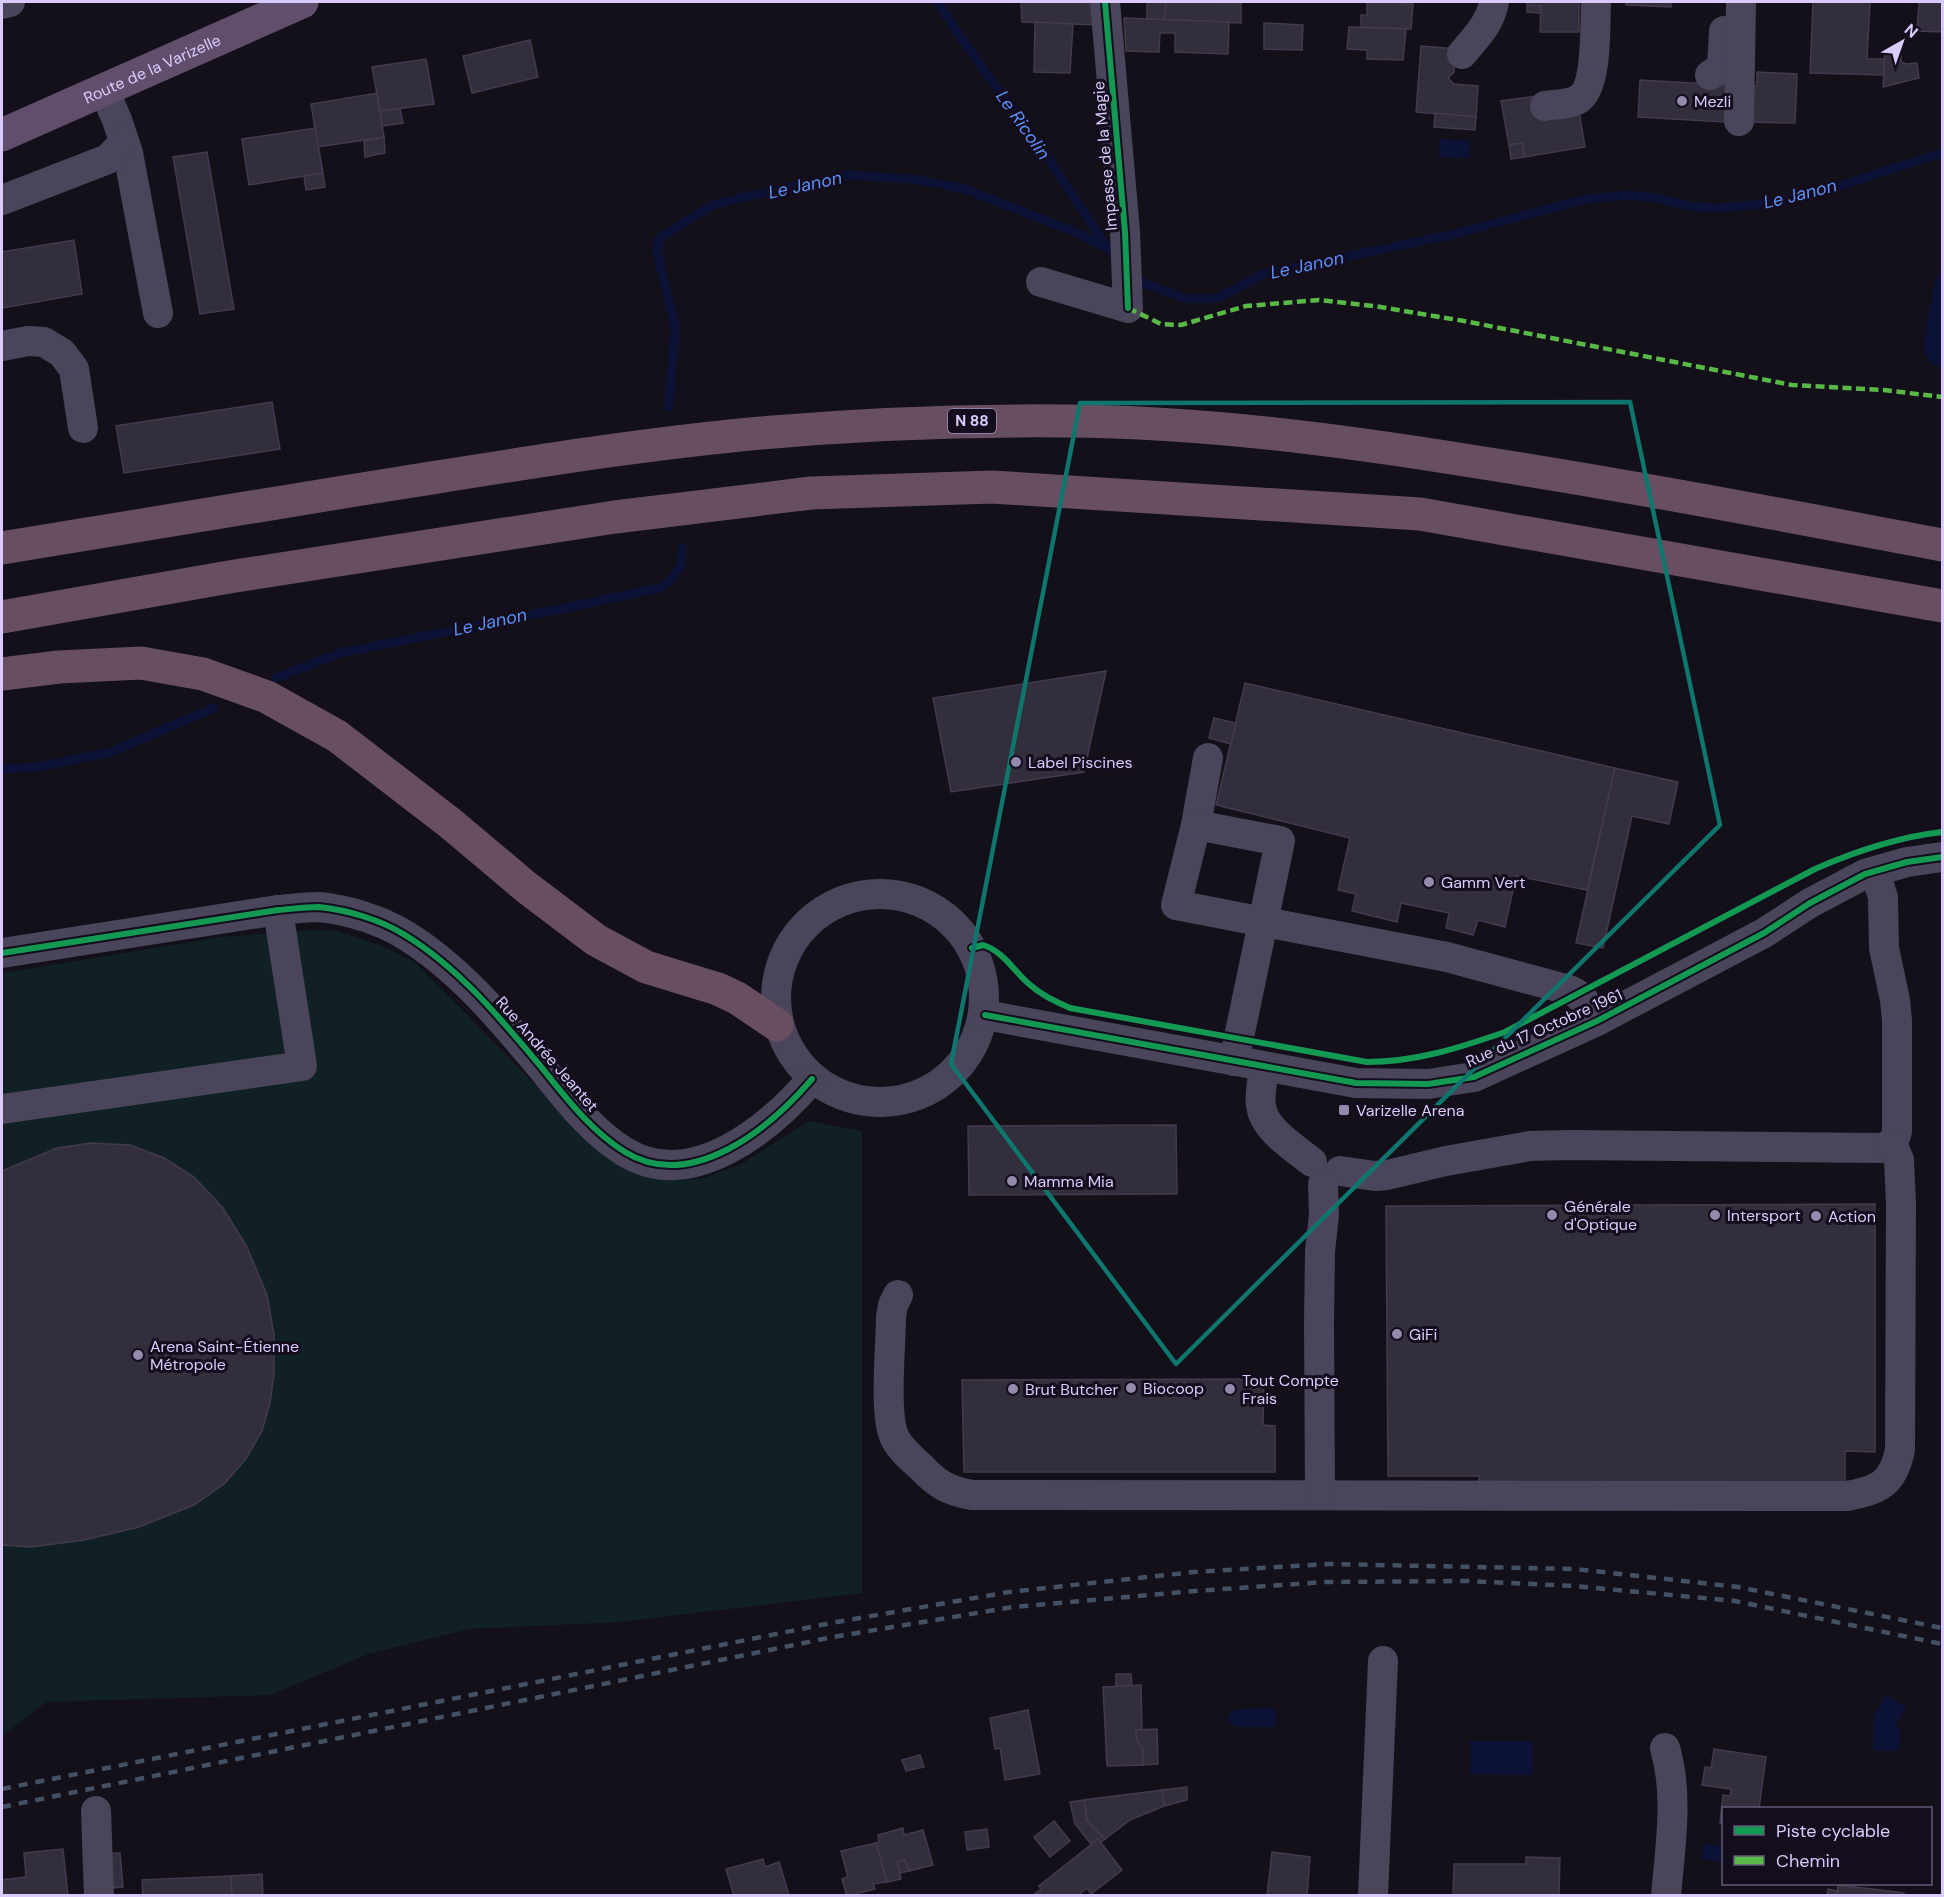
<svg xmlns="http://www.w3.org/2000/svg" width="1944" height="1897" font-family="'DM Sans',sans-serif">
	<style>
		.green { fill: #112025 }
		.water { fill: #0c1235 }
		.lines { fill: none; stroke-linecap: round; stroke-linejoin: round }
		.stream { stroke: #0c1235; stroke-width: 9 }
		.building { fill: #332e3c; stroke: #423a4e; stroke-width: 1.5 }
		.minor { stroke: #4a455a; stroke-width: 30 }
		.major { stroke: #604e6c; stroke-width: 33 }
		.highway { stroke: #674f61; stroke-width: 33 }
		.rail { stroke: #445164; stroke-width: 4.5; stroke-dasharray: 9 8; stroke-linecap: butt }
		.quiet { stroke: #58b947; stroke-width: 4.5; stroke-dasharray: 9 4.5; stroke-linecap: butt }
		.cycleway-casing { stroke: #130d1d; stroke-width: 10 }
		.cycleway { stroke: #139951; stroke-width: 6 }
		.marked { fill: none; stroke: #0f766e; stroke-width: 4.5; stroke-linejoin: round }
		.poi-dot { fill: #958aae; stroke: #130d1d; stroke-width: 2 }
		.labels { text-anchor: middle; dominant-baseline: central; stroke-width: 6; stroke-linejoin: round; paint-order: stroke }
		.shield { fill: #130d1d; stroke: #9f92ba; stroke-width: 1.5 }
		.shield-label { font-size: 15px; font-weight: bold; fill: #dbcbfd }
		.street-label { font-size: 16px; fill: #dbcbfd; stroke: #130d1d }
		.poi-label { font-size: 16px; fill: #dbcbfd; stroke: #130d1d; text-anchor: start }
		.water-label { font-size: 18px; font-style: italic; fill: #5d90f8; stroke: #130d1d }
	</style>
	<rect width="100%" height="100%" fill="#14101a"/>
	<polygon class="green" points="310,930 338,931 382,946 414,961 583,1133 643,1175 667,1180 704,1178 741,1164 809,1121 862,1131 862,1593 620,1622 469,1629 368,1654 271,1695 47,1702 2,1736 2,973 221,937"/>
	<g class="water">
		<polygon points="1440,139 1470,140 1469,158 1439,157"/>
		<path d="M1942,269V368C1930,365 1925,358 1923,346L1935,279Z"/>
		<polygon points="1886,1695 1906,1707 1896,1725 1900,1730 1900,1749 1891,1751 1873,1750 1874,1715"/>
		<polygon points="1276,1708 1276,1727 1240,1727 1231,1724 1227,1718 1231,1711 1239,1709"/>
		<polygon points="1470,1741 1533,1741 1533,1775 1470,1774"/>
		<polygon points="1704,1843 1723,1846 1723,1862 1702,1859"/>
	</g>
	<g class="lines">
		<g class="stream">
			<polyline points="938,2 961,38 1046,155 1108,249"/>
			<polyline points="1135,275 1145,284 1188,299 1219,298 1263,274 1451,235 1582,200 1627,195 1656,198 1693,207 1720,208 1774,203 1826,190 1942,153"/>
			<polyline points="669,407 675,327 657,251 659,238 713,205 744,197 848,175 912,179 962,188 1078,233 1109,249 1118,259"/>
			<polyline points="276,678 340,653 575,606 660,588 673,578 681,566 682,548"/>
			<polyline points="2,769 38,767 111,752 214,708"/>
		</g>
	</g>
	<g class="building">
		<polygon points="1021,2 1096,2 1097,25 1022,22"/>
		<polygon points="1147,2 1166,2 1165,20 1147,19"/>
		<polygon points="1166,2 1241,3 1241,23 1165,20"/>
		<polygon points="1367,2 1402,2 1402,4 1413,4 1411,29 1361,27 1361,15 1367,15"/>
		<polygon points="1527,2 1579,2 1579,32 1540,32 1541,6 1527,6"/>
		<polygon points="1626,2 1671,2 1671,7 1626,5"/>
		<polygon points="1813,2 1870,2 1867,59 1884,59 1884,75 1810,73"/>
		<polygon points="1919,2 1942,2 1942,32 1917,31"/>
		<polygon points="1527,6 1541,6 1540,13 1527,12"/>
		<polygon points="1124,18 1229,22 1228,54 1175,52 1175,33 1160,33 1159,52 1126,51"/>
		<polygon points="1035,22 1073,24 1070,73 1034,72"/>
		<polygon points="1264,23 1303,25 1302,50 1264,49"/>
		<polygon points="1349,27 1406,29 1403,60 1367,59 1367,50 1347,49"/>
		<polygon points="530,40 538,77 472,93 463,56"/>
		<polygon points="1421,46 1456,49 1454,72 1448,78 1454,84 1478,86 1476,117 1416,112"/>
		<polygon points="1885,53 1901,54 1901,62 1906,64 1917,63 1919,78 1883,87"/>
		<polygon points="426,59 434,104 380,111 372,67"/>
		<polygon points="1757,72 1797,74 1795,123 1748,122 1750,86 1757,86"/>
		<polygon points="1640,80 1726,85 1725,122 1638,117"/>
		<polygon points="377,93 384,137 318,147 311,104"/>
		<polygon points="1537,96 1579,111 1585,147 1525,157 1522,143 1509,145 1501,101"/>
		<polygon points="400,109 403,123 382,126 380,111"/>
		<polygon points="1435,113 1476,117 1475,130 1434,127"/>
		<polygon points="315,128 323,173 249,185 242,139"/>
		<polygon points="384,137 385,153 365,157 364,141"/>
		<polygon points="1522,143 1525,157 1511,159 1509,145"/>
		<polygon points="207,152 234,309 200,314 173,157"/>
		<polygon points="323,173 325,187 306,190 304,176"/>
		<polygon points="74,240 82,294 2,308 2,252"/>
		<polygon points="272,402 280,449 124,473 116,426"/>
		<polygon points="1106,671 1084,772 951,792 933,698"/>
		<polygon points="1245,683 1615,768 1587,890 1516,876 1505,927 1478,920 1473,935 1446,928 1449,913 1401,903 1397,922 1352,911 1356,894 1338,890 1350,838 1216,805"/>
		<polygon points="1214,718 1236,723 1231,744 1209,738"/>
		<polygon points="1615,768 1678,782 1669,824 1632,816 1603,948 1576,943"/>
		<polygon points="1176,1125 1177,1194 969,1195 968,1126"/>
		<polygon points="91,1143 130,1145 164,1158 194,1177 223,1208 247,1247 267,1295 274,1335 274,1375 270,1403 262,1431 245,1460 224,1484 194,1505 139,1527 84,1540 31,1547 2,1545 2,1171 57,1148"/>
		<polygon points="1875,1204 1875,1452 1845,1451 1845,1487 1479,1488 1479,1476 1388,1476 1386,1206"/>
		<polygon points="1264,1379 1263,1425 1275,1426 1275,1472 964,1472 962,1380"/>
		<polygon points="1116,1674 1131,1674 1132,1685 1116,1686"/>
		<polygon points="1141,1685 1142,1729 1136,1730 1137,1741 1143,1749 1143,1765 1107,1766 1103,1687"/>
		<polygon points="1028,1710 1040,1774 1005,1780 1000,1748 995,1749 990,1718"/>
		<polygon points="1157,1729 1158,1764 1143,1765 1143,1749 1137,1741 1136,1730"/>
		<polygon points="1714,1749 1766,1757 1759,1808 1724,1808 1724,1824 1720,1823 1723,1795 1730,1796 1731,1789 1702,1785 1705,1767 1711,1768"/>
		<polygon points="920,1755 924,1767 906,1771 902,1760"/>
		<polygon points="1187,1787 1187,1800 1164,1806 1162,1790"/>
		<polygon points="1162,1790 1164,1806 1130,1820 1105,1839 1087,1821 1084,1800"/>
		<polygon points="1084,1800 1087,1821 1105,1839 1101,1842 1098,1839 1091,1844 1075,1824 1070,1802"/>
		<polygon points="1054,1821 1070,1841 1050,1857 1034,1837"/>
		<polygon points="903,1828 904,1835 923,1830 933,1865 909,1871 905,1860 897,1862 901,1879 887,1882 876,1843 879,1842 878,1835"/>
		<polygon points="987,1829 989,1847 967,1850 965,1832"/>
		<polygon points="1098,1839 1122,1870 1091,1894 1087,1888 1077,1896 1032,1896 1041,1889 1039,1886"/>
		<polygon points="876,1843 887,1882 873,1884 875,1889 847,1896 842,1879 848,1877 841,1851"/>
		<polygon points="63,1849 68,1896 2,1896 2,1880 26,1877 24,1853"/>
		<polygon points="1272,1852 1310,1857 1307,1896 1267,1896"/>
		<polygon points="120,1853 123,1887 100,1889 98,1854"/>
		<polygon points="1526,1857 1560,1858 1559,1896 1453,1896 1454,1864 1526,1864"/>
		<polygon points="763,1859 765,1867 779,1862 789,1895 734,1896 726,1869"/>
		<polygon points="905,1860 909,1871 900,1873 897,1862"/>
		<polygon points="262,1874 263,1896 232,1896 231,1876"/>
		<polygon points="231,1876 232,1896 143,1896 142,1880"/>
		<polygon points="1838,1885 1904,1893 1903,1896 1837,1896"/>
		<polygon points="1828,1889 1837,1891 1837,1896 1827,1896"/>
	</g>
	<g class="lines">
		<g class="minor">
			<polyline points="2,4 10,2"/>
			<path d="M1462,54C1476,37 1490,24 1494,2"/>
			<polyline points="1710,75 1722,67 1724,31"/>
			<polyline points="104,90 117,120 128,153 158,313"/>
			<path d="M1545,106C1555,104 1568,105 1577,100C1598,90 1595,23 1596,2"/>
			<polyline points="1739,121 1741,2"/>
			<polyline points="2,200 108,159 124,142"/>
			<polyline points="1041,282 1128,308 1125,232 1105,2"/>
			<polyline points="2,346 28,341 44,342 62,353 74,369 83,428"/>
			<polyline points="1196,825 1208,758"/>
			<circle cx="880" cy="998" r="104"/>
			<path d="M2,953L278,910C291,909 306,907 319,907C348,910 381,920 405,935C459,968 502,1020 542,1068C567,1099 591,1131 625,1152C692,1193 770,1128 812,1079"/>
			<polyline points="985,1015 1356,1083 1428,1084 1474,1077 1597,1021 1764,933 1810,903 1865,874 1907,862 1942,857"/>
			<path d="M1234,1061L1280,841L1196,825L1176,905L1447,957L1569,990C1584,995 1589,1008 1597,1021"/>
			<path d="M1264,1068C1263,1080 1259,1094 1261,1106C1264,1130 1295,1148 1312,1162"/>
			<polyline points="2,1109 302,1066 278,910"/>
			<path d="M1340,1171L1375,1176L1387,1175L1446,1161L1530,1146L1569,1145L1881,1148C1891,1145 1895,1141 1897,1131V1020L1895,1000L1884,948L1883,897L1875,872"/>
			<path d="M898,1295L893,1305L891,1317C891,1344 884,1413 894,1436C899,1448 911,1458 921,1467C937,1484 948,1491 972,1495L1847,1496C1879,1490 1893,1484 1900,1450L1901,1204L1899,1160L1892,1143"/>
			<polyline points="1320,1495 1319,1322 1320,1251 1324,1215 1323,1184"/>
			<path d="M1665,1748C1679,1796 1670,1847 1666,1896"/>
			<polyline points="96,1811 99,1896"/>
			<polyline points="1373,1896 1383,1661"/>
		</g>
		<path class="major" id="s1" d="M2,135L302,2"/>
		<g class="highway">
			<path d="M2,548C134,526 267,504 400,483C520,464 640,444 761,433C862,424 964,420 1066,421C1204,422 1341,440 1477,462C1633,486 1788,516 1942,545"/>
			<polyline points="2,617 229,577 615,517 811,493 992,487 1420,514 1942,606"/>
			<polyline points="2,674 59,667 141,663 203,674 267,697 337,736 450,823 526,887 596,940 646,967 718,989 737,998 777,1025"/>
		</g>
		<g class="rail">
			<polyline points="2,1789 831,1623 1009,1592 1194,1572 1329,1564 1575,1569 1738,1587 1942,1628"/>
			<polyline points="2,1807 833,1637 1013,1607 1195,1591 1325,1582 1467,1581 1574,1586 1735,1601 1942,1644"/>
		</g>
		<polyline class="quiet" points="1128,308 1161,324 1181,325 1246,306 1319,300 1374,306 1464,321 1792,385 1884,390 1942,397"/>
		<g class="cycleway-casing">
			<g id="cycleway">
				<polyline points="1105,2 1125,232 1128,308"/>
				<path d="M972,948L983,945C1003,951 1014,971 1029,984C1041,995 1055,1001 1070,1008L1367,1062C1415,1062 1459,1048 1505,1032L1815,869C1856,851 1898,837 1942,832"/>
				<path d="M2,953L278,910C291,909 306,907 319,907C348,910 381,920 405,935C459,968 502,1020 542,1068C567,1099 591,1131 625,1152C692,1193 770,1128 812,1079"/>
				<polyline points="985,1015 1356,1083 1428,1084 1474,1077 1597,1021 1764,933 1810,903 1865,874 1907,862 1942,857"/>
			</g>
		</g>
		<use href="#cycleway" class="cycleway"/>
	</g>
	<path class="marked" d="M1630,402L1720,825L1176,1364L951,1064L1080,403Z"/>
	<g class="poi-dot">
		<circle cx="1682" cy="101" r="6"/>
		<circle cx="1016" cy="762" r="6"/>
		<circle cx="1429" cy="882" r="6"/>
		<rect x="1338" y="1104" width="12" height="12" rx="3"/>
		<circle cx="1012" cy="1181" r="6"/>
		<circle cx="1552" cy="1215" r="6"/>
		<circle cx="1715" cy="1215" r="6"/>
		<circle cx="1816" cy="1216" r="6"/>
		<circle cx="1397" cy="1334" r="6"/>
		<circle cx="138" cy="1355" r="6"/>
		<circle cx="1131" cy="1388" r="6"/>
		<circle cx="1013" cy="1389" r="6"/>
		<circle cx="1230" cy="1389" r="6"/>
	</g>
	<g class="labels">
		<rect class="shield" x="948" y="409" width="48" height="24" rx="4.5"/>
		<g class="shield-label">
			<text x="972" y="421">N 88</text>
		</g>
		<g class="street-label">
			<text stroke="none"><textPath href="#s1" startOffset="164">Route de la Varizelle</textPath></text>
			<text transform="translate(1105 156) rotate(-95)">Impasse de la Magie</text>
			<text transform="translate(1544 1028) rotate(-24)">Rue du 17 Octobre 1961</text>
			<text transform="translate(547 1054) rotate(49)">Rue Andrée Jeantet</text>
		</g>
		<g class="poi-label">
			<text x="1694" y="101">Mezli</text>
			<text x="1028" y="762">Label Piscines</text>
			<text x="1441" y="882">Gamm Vert</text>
			<text x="1356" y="1110">Varizelle Arena</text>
			<text x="1024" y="1181">Mamma Mia</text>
			<text x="1564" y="1206">Générale<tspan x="1564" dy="18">d'Optique</tspan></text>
			<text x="1727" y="1215">Intersport</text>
			<text x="1828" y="1216">Action</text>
			<text x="1409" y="1334">GiFi</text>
			<text x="150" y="1346">Arena Saint-Étienne<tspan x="150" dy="18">Métropole</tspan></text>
			<text x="1242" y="1380">Tout Compte<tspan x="1242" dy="18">Frais</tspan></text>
			<text x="1143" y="1388">Biocoop</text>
			<text x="1025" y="1389">Brut Butcher</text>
		</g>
		<g class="water-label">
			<text transform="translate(1023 125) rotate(55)">Le Ricolin</text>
			<text transform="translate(805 185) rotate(-12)">Le Janon</text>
			<text transform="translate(1800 194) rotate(-14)">Le Janon</text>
			<text transform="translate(1307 265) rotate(-12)">Le Janon</text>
			<text transform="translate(490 622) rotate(-12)">Le Janon</text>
		</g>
	</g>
	<rect width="1944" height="1897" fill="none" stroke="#dbcbfd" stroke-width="6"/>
	<rect x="1722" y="1807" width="210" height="78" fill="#130d1d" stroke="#635977" stroke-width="1.5"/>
	<rect x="1734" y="1826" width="30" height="9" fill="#139951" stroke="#635977" stroke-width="1.5"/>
	<text x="1776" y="1837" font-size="18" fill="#dbcbfd">Piste cyclable</text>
	<rect x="1734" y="1856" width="30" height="9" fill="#58b947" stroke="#635977" stroke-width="1.5"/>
	<text x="1776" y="1867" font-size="18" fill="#dbcbfd">Chemin</text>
	<g transform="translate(1902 42) rotate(40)" stroke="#130d1d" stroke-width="4.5" paint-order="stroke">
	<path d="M0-4.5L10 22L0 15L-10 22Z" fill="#dbcbfd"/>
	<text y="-9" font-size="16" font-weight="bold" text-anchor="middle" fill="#dbcbfd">N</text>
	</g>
</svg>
